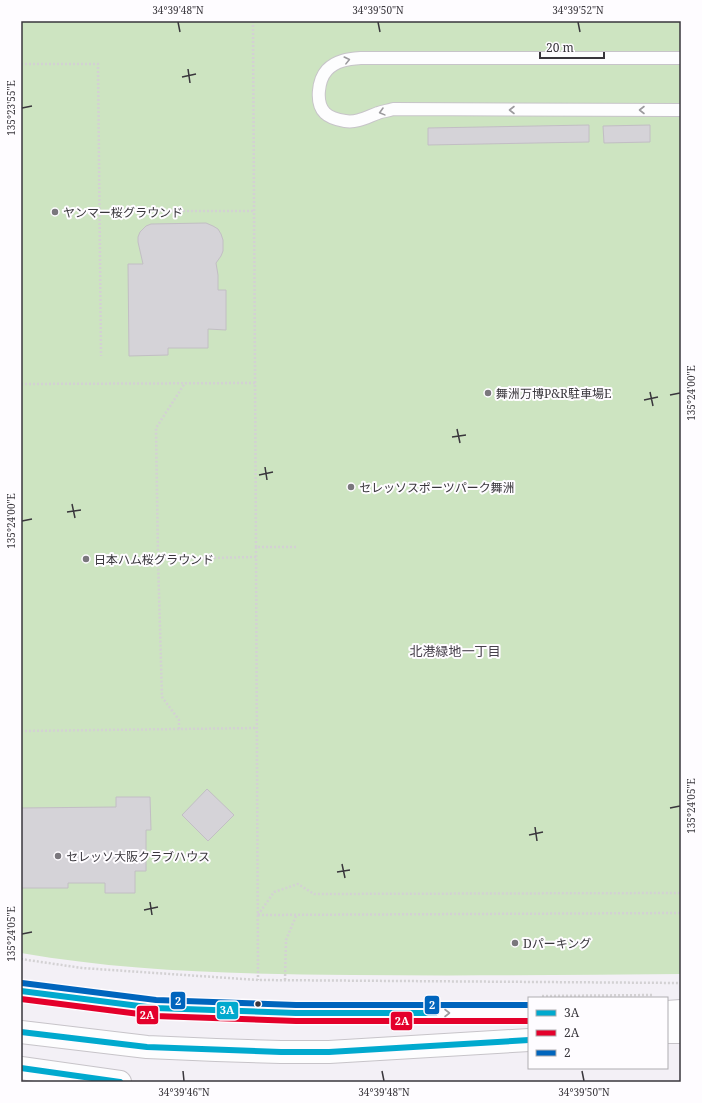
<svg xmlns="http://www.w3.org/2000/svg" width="702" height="1103" font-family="'Noto Serif','Noto Sans JP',serif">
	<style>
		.green { fill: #cde4c1 }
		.building { fill: #d5d3d8; stroke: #c2bec4 }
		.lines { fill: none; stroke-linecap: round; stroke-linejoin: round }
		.service-casing { stroke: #c7c4c9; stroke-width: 14 }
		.tertiary-casing { stroke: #c7c4c9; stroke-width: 24 }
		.path { stroke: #d3d1d3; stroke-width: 2.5; stroke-dasharray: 2 2; stroke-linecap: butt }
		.service { stroke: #fdfdfe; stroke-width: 12 }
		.tertiary { stroke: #fdfdfe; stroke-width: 22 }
		.bus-1-casing { stroke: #fefcff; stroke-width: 9 }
		.bus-2-casing { stroke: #fefcff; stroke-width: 9 }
		.bus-3-casing { stroke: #fefcff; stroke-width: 9 }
		.bus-1 { stroke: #00a9ce; stroke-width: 6 }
		.bus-2 { stroke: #e4002b; stroke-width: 6 }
		.bus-3 { stroke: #0065bd; stroke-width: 6 }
		.oneway { stroke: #9b9a9d }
		.ticks { fill: none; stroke: #39363c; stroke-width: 1.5 }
		.poi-dot { fill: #7a777d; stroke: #fefcff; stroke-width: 1.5 }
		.bus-dot { fill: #39363c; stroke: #fefcff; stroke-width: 1.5 }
		.labels { text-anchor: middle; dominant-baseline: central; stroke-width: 4; stroke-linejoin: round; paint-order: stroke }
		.poi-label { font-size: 12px; fill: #39363c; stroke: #fefcff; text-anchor: start }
		.neighbourhood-label { font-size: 13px; fill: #46404b; stroke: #fefcff }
		.line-badge { stroke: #fefcff; stroke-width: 1.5 }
		.badge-label { font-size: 11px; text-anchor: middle; font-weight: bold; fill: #fff }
		.neatline { fill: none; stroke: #39363c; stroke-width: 1.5 }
		.ticks-label { font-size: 10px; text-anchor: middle; fill: #39363c }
	</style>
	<rect width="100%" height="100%" fill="#f3f0f6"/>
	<path class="green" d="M21,21H681V974C571,975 462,976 352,975C241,974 130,972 21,953Z"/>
	<g class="building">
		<polygon points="589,125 589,142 428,145 428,128"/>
		<polygon points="650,125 650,142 604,143 603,126"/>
		<polygon points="206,223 213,226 218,229 221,234 223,240 223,251 221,256 216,263 218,275 218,290 226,290 226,330 208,329 208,348 168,348 168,355 129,356 128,264 143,264 138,242 138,237 140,232 146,226 151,224"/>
		<polygon points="207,789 234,815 208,841 182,815"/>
		<polygon points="116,797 150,797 151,830 146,830 146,871 135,871 135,893 105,893 105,883 68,883 68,888 21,888 21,808 116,807"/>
	</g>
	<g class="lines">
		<g class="service-casing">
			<path id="service" d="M681,58H361C349,59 336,60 327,70C318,80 315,103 325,113C330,118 339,120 345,121C357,123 367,117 378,113C383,111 388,111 393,109L681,110"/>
		</g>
		<g class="tertiary-casing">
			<g id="tertiary">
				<polyline points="21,991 155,1008 296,1013 529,1013"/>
				<polyline points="667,1012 681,1011"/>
				<polyline points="21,1032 147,1047 216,1050 281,1052 329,1052 529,1040"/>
				<polyline points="667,1032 681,1032"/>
				<polyline points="21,1068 120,1082"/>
			</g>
		</g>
		<g class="path">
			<polyline points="253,21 256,547 297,547"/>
			<polyline points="21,64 98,64 101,356"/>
			<polyline points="99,211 254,211"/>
			<polyline points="21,384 255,383"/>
			<polyline points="256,547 258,980"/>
			<polyline points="158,559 256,557"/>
			<polyline points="179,729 179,720 162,697 158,559 156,428 185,383"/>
			<polyline points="21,731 257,728"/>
			<polyline points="258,915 274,892 298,884 314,894 681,893"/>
			<polyline points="258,915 681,913"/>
			<polyline points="21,959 82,968 258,980 681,983"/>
			<polyline points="285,980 286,940 296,916"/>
			<polyline points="542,996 653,995"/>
		</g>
		<use href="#service" class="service"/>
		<use href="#tertiary" class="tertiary"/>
		<g class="bus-1-casing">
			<g id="bus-1">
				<polyline points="21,991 155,1008 296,1013 435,1013"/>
				<polyline points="21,1032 147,1047 281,1052 329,1052 529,1040"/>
				<polyline points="21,1068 120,1082"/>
			</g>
		</g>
		<g class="bus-2-casing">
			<polyline id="bus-2" points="21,999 155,1016 296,1021 529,1021"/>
		</g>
		<g class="bus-3-casing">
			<polyline id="bus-3" points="22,983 156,1000 296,1005 529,1005"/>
		</g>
		<use href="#bus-1" class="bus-1"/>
		<use href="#bus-2" class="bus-2"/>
		<use href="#bus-3" class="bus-3"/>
	</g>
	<defs><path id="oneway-chevron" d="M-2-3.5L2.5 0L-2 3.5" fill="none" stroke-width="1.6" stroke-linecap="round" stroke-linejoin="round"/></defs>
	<g class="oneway">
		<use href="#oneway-chevron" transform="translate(347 60) rotate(-14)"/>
		<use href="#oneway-chevron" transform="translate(512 110) rotate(-180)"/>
		<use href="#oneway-chevron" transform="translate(642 110) rotate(-180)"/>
		<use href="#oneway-chevron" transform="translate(382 112) rotate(165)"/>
		<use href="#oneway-chevron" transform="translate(447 1013)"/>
	</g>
	<path class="ticks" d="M178,22L180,32M378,22L380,32M578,22L580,32M188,69L190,83M182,77L196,74M22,108L32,106M650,392L653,406M670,395L680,393M644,400L658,397M457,429L460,443M452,437L466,435M265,467L267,480M259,475L273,472M72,504L75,518M67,512L81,510M22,521L32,519M670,808L680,806M535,827L537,841M529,835L543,832M342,864L345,878M337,872L350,870M150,902L152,915M144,910L158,907M22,934L32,932M183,1071L184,1081M382,1071L384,1081M582,1071L584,1081"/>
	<g class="poi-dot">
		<circle cx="55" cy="212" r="4"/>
		<circle cx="488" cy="393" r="4"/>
		<circle cx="351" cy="487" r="4"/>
		<circle cx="86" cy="559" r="4"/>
		<circle cx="58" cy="856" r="4"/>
		<circle cx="515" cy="943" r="4"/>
	</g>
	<circle class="bus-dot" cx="258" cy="1004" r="3.5"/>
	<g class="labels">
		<g class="poi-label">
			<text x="63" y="212">ヤンマー桜グラウンド</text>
			<text x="496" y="393">舞洲万博P&amp;R駐車場E</text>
			<text x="359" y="487">セレッソスポーツパーク舞洲</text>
			<text x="94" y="559">日本ハム桜グラウンド</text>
			<text x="66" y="856">セレッソ大阪クラブハウス</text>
			<text x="523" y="943">Dパーキング</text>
		</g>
		<g class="neighbourhood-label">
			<text x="455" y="651">北港緑地一丁目</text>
		</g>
	</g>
	<g class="line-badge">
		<rect x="170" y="991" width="16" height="19" rx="4" fill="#0065bd"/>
		<rect x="424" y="995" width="16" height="20" rx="4" fill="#0065bd"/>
		<rect x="216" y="1001" width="23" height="19" rx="4" fill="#00a9ce"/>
		<rect x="136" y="1005" width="23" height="20" rx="4" fill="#e4002b"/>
		<rect x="390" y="1011" width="23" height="20" rx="4" fill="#e4002b"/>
	</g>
	<g class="badge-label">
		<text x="178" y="1005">2</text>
		<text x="432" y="1009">2</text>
		<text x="227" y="1014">3A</text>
		<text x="147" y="1019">2A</text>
		<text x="402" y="1025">2A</text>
	</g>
	<rect width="702" height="1103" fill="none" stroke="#fefcff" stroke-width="44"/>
	<rect x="528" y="997" width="140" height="72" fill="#fefcff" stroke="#afadb1"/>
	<rect x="536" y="1010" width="20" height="6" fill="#00a9ce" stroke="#afadb1"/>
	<text x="564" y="1017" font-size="12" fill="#39363c">3A</text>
	<rect x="536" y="1030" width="20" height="6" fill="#e4002b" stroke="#afadb1"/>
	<text x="564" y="1037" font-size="12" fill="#39363c">2A</text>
	<rect x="536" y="1050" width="20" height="6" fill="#0065bd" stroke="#afadb1"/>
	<text x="564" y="1057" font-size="12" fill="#39363c">2</text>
	<path d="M540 52v6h64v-6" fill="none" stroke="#39363c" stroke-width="2"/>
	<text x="546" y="52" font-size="12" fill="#39363c" stroke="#fefcff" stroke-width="3" paint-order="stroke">20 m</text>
	<rect x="22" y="22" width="658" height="1059" class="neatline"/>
	<g class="ticks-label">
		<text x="178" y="14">34°39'48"N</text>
		<text x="378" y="14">34°39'50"N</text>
		<text x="578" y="14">34°39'52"N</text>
		<text transform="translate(11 108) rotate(-90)" y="4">135°23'55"E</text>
		<text transform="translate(691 393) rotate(-90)" y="4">135°24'00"E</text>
		<text transform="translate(11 521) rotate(-90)" y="4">135°24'00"E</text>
		<text transform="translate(691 806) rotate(-90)" y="4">135°24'05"E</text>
		<text transform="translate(11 934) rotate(-90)" y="4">135°24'05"E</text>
		<text x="184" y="1096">34°39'46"N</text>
		<text x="384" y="1096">34°39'48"N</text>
		<text x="584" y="1096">34°39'50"N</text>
	</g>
</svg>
